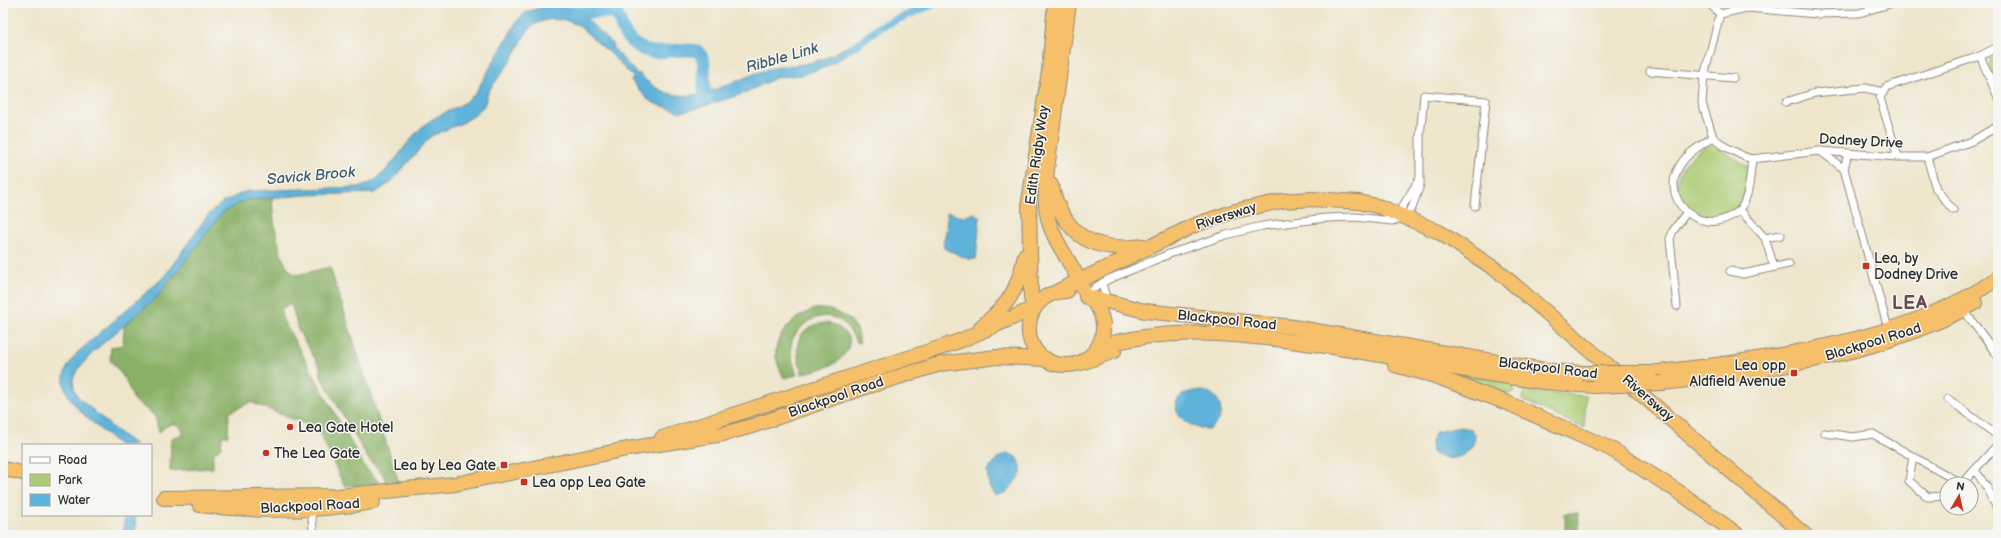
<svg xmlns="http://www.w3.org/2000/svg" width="2001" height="538" font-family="'Balsamiq Sans',sans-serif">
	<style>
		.green { fill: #accc74; stroke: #6c7c50 }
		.forest { fill: #89b066; stroke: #5a6e48 }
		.water { fill: #5eb3da; stroke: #446f82 }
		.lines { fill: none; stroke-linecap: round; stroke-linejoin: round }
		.canal { stroke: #5eb3da; stroke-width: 8 }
		.river { stroke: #5eb3da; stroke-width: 13 }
		.street-casing { stroke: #8c887b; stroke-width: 9 }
		.highway-casing { stroke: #8c887b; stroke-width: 16 }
		.street { stroke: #fff; stroke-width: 7 }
		.highway { stroke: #f6c06b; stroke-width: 14 }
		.highway-bridge-casing { stroke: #8c887b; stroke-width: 16; stroke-linecap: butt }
		.highway-bridge { stroke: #f6c06b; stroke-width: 14 }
		.poi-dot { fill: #c8321e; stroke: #f6f6f2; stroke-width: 1.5 }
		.labels { text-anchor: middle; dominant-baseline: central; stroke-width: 3; stroke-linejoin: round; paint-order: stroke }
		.street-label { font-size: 14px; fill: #2b2b2b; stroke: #f6f6f2 }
		.poi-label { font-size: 14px; fill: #2b2b2b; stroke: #f6f6f2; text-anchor: start }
		.water-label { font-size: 15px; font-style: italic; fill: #3d5b68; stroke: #f6f6f2 }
		.district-label { font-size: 18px; font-weight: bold; letter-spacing: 1px; fill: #694d4c; stroke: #f6f6f2 }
	</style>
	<rect width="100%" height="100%" fill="#f6f6f2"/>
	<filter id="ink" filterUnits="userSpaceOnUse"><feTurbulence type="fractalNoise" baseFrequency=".025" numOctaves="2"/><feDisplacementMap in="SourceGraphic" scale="8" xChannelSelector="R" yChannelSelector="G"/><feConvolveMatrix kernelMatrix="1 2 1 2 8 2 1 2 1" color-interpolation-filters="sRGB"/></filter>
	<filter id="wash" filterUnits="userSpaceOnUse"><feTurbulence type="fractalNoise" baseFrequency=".012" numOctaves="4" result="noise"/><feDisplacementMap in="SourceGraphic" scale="16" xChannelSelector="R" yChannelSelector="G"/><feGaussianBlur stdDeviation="0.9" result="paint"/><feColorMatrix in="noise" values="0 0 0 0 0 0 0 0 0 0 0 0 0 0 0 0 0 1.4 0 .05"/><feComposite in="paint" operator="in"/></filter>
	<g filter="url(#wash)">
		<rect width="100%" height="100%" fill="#eee5cb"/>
		<g class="green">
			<polygon points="1998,54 1998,88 1989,68 1991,57"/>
			<path d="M1711,144L1749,167C1747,177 1747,191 1742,200C1730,221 1700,224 1684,204C1665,181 1689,153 1711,144Z"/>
			<polygon points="1446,371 1514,383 1514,392 1508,394"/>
			<polygon points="1524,391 1586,396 1584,428 1522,400"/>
		</g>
		<g class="forest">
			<path d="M272,197C272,213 279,272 297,275L330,267L399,483H386L383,474L369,460L321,377L320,367L298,330L292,306L288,305L281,309L282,318L364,466L378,481V484L344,486L318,429L250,402L229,413L228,436H222L221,447L213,455V468L170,471L171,438L184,434C182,432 180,426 178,425C171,421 163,428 159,433L155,416L134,400L125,379L110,360L111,347L123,345L124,326L157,297L223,212L246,200Z"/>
			<path d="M815,309C834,307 862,320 859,343L856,342C851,333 848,324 837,319C819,310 795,326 791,345C790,355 794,366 797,375L784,378C781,372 777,364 776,357C773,335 796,315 815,309Z"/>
			<path d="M824,323C833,323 840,327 846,334C854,343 846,354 838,361C832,367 811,371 802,374C795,350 792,328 824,323Z"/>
			<polygon points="1565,513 1578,513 1580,535 1565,535"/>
		</g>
		<g class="water">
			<path d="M551,4C581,9 593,25 613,45L612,47L615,50L637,74L639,73C679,118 721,84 766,70C783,65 803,66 820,60C832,56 844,47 856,42L859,46L826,67L801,75L778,77L742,94L698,108L681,112L656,104L647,99L631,80L634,78L608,51H607L578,25L565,20L551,19L540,22L532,26L525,35L512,59L488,92L484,106L475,115L464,122L431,136L390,183L375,193L305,195L246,200L223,212L157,297L94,351L78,369L73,379L74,388L77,396L114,429L136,445H119C102,430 60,401 64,377C65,368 72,360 77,353L164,277L207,216L223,202L247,191L361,187C388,178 400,149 419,130C435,113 458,111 475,94L517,21L527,12Z"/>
			<path d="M947,212L964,217L974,213L980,217L976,259H968L944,248C942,241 945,238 946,232C947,225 946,219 947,212Z"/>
			<path d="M1194,391C1199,391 1205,391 1210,393C1225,401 1223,422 1209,429C1179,429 1160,397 1194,391Z"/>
			<path d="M1461,427L1470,429L1475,435C1474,457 1448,465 1432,452L1431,442L1436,432Z"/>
			<polygon points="1008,453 1016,457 1021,466 1021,474 1007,492 995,496 989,486 987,471 998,458"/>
			<polygon points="125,515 135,515 136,535 123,535"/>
		</g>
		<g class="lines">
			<polyline class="canal" points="849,49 857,45 879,27 936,3"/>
			<path class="river" d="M561,13L614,12C622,19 620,30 628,38C652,64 670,45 697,51C710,60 700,83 706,98"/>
		</g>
	</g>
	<g filter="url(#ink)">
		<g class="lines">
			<g class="street-casing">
				<g id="street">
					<polyline points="1709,3 1720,14"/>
					<polyline points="1893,3 1859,13 1817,14 1747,8 1720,14 1704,76 1702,103 1713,137 1724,146 1745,157 1752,159 1820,151 1898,157 1927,157 1972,141 1998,126"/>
					<polyline points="1980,56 1998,97"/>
					<polyline points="1650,71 1733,78"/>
					<polyline points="1786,102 1815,93 1865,88 1883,92"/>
					<path d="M1713,137C1701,145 1686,154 1679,167C1660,200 1699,235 1731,216C1734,214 1739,212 1741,209C1750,194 1750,175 1752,159"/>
					<polyline points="1820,151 1844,169"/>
					<polyline points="1848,153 1844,169 1889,332"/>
					<polyline points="1898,157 1880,98 1886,87 1980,56 1998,47"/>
					<polyline points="1927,157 1936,189 1953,210"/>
					<polyline points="1740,210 1765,238 1774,267"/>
					<polyline points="1398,214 1418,181"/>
					<polyline points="1765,238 1781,235"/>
					<polyline points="1730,271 1743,274 1789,264"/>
					<polyline points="1102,283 1107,302"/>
					<polyline points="1086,296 1096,287 1107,280 1169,254 1226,235 1262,226 1326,218 1355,217 1392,221 1402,219 1412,208 1420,185 1420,136 1424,95 1486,101 1475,206"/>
					<polyline points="1677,306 1670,239 1673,231 1686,213"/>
					<polyline points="1962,308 1998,356"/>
					<polyline points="1948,399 1998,436"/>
					<polyline points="1825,433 1853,437 1873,434 1962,484"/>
					<polyline points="1913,456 1909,481 1928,497 1947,496"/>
					<polyline points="1975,470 1989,491 1998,511"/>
					<polyline points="1962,484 1998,444"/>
					<polyline points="311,506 313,530"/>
				</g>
			</g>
			<g class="highway-casing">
				<g id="highway">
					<path d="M1069,3L1047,169C1046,183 1044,198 1047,213C1051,240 1073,263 1083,289"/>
					<path d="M1051,185C1064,236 1093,253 1144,246"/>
					<polyline points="1058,291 1195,225 1235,211 1282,201 1312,199 1359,202 1381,207 1439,232 1498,271 1805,535"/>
					<path d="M1067,291C1017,292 1016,363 1064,365C1080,366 1099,356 1114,351"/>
					<polyline points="1086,296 1145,311 1293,327 1551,371 1582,373"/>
					<polyline points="1034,308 1031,298 1029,201 1049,71 1055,3"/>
					<path d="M981,327C1009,304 1018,291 1025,255"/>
					<path d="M1098,347C1173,324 1250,335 1326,346C1416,359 1506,382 1597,386"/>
					<path d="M1083,361C1108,347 1110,313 1087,297"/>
					<polyline points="1395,365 1432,375 1505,402 1611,449 1682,494 1738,535"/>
					<path d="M1650,373C1760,360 1906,343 1998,278"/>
					<path d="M1662,383C1762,372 1886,354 1975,303"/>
					<polyline points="662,438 939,348 962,340 1034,308"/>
					<polyline points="3,469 23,473"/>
					<polyline points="164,498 338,496 455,484 627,449 723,434 752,426 869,386 940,364 997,357 1046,359"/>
					<path d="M200,505C256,512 318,511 373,502"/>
				</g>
			</g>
			<use href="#street" class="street"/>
			<use href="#highway" class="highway"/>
			<g class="highway-bridge-casing">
				<g id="highway-bridge">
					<polyline points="1582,373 1650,373"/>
					<polyline points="1597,386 1662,383"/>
				</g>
			</g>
			<use href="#highway-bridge" class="highway-bridge"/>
		</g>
	</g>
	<g class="poi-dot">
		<rect x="1862" y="262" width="8" height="8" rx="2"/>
		<rect x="1790" y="369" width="8" height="8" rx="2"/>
		<circle cx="290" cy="427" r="4"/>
		<circle cx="266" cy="453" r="4"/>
		<rect x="500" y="461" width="8" height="8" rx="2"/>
		<rect x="520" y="478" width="8" height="8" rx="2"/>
	</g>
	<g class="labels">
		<g class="street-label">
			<text transform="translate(1861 141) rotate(3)">Dodney Drive</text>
			<text transform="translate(1037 155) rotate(-82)">Edith Rigby Way</text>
			<text transform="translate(1226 216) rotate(-18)">Riversway</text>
			<text transform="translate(1227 320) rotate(6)">Blackpool Road</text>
			<text transform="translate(1873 342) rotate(-17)">Blackpool Road</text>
			<text transform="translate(1548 368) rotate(7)">Blackpool Road</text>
			<text transform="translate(836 397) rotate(-19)">Blackpool Road</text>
			<text transform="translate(1648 398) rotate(41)">Riversway</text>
			<text transform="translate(310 506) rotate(-3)">Blackpool Road</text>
		</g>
		<g class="poi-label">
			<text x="1874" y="258">Lea, by<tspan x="1874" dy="16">Dodney Drive</tspan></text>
			<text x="1786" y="365" text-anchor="end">Lea opp<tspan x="1786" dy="16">Aldfield Avenue</tspan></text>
			<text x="298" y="427">Lea Gate Hotel</text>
			<text x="274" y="453">The Lea Gate</text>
			<text x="496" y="465" text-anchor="end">Lea by Lea Gate</text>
			<text x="532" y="482">Lea opp Lea Gate</text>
		</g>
		<g class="water-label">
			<text transform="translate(782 58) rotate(-16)">Ribble Link</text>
			<text transform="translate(311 176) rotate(-5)">Savick Brook</text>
		</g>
		<g class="district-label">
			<text x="1910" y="303">LEA</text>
		</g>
	</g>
	<rect width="2001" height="538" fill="none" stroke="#f6f6f2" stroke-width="16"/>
	<rect x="22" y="444" width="130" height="72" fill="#f6f6f2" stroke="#a5a5a2"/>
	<rect x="30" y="457" width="20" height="6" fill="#ffffff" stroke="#a5a5a2"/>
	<text x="58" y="464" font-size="12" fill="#2b2b2b">Road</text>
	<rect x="30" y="474" width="20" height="12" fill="#accc74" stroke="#a5a5a2"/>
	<text x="58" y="484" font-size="12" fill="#2b2b2b">Park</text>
	<rect x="30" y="494" width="20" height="12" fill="#5eb3da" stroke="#a5a5a2"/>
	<text x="58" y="504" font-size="12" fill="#2b2b2b">Water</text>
	<g transform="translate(1959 496) rotate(9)"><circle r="19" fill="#f6f6f2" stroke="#a5a5a2"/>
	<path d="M0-3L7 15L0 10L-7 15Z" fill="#c8321e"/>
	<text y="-6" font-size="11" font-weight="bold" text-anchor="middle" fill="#2b2b2b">N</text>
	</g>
</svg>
